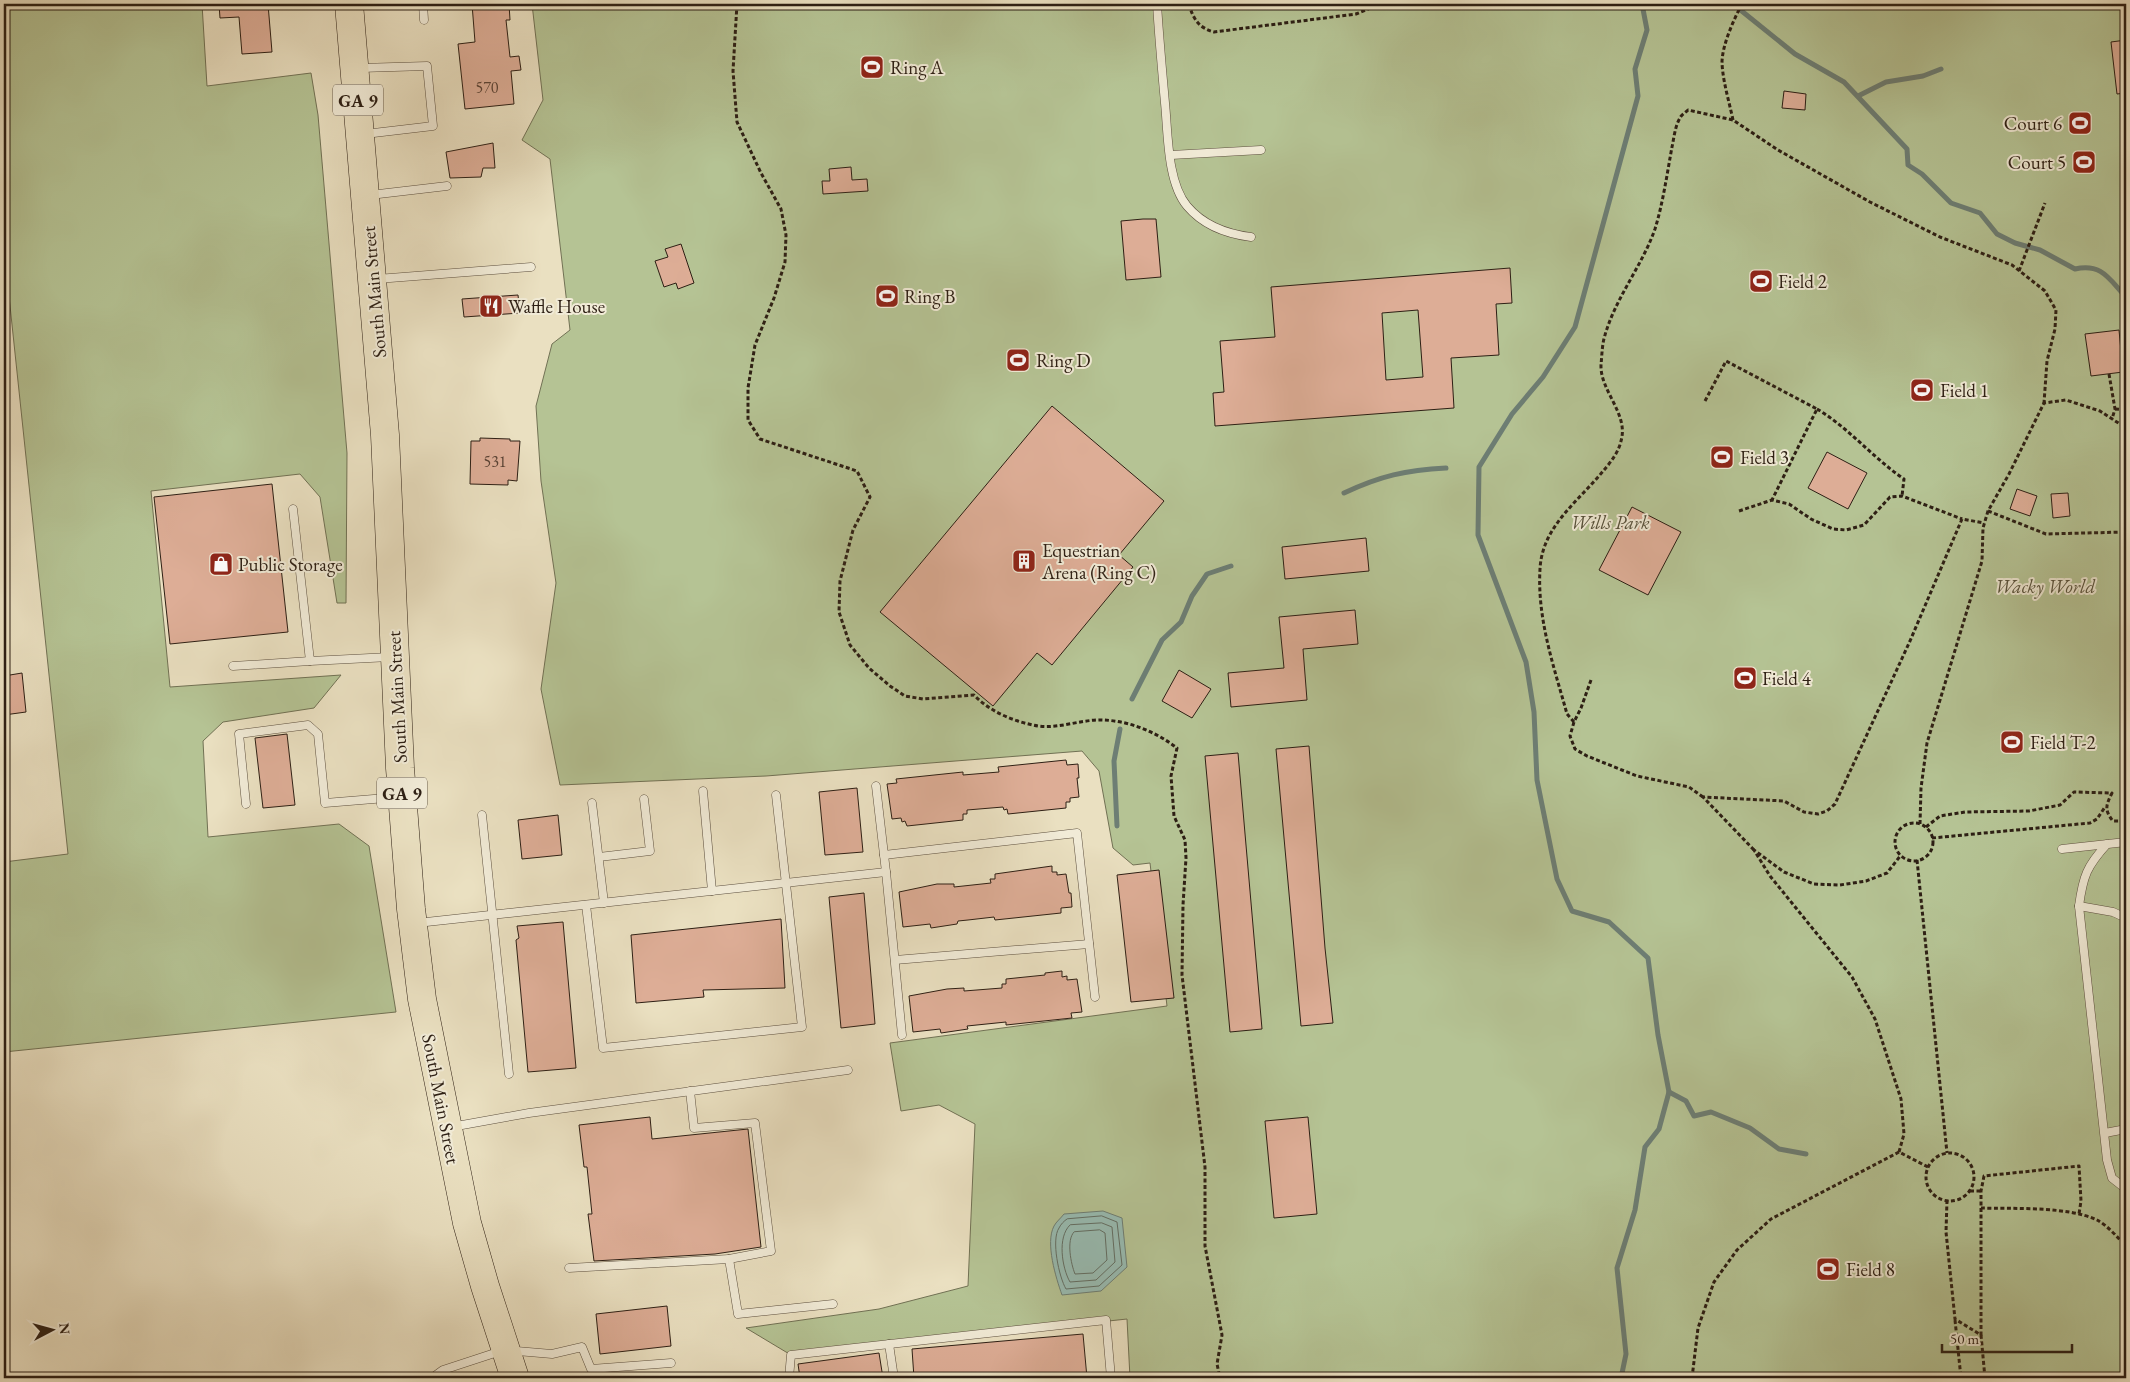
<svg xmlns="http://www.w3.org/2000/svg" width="2130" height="1382" font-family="'EB Garamond',serif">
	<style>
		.green { fill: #b5c394; stroke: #717154 }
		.water { fill: #98bdb4; stroke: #6d7e74 }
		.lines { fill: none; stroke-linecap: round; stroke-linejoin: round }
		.shore { stroke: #626e64; stroke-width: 1 }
		.stream { stroke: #6d7e74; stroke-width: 5 }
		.building { fill: #ddad96; stroke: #2d1f14; fill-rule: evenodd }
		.lane-casing { stroke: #5c4f3f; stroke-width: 9 }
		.highway-casing { stroke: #2d1f14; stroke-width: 29 }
		.path { stroke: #2d1f14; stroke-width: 3; stroke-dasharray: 4 2.5; stroke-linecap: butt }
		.lane { stroke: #f1ebd7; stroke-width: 8 }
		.highway { stroke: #eae0c1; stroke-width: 28 }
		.labels { text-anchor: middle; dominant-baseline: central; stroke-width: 4; stroke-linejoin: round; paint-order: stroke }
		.number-label { font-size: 16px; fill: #594234 }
		.shield { fill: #f1ebd7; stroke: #685c4e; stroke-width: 1 }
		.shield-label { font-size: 18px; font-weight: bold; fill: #2d1f14 }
		.poi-label { font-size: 19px; fill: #2d1f14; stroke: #f1ebd7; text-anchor: start }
		.street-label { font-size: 19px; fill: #2d1f14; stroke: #f1ebd7 }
		.park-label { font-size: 19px; font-style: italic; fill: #56503a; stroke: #f1ebd7 }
	</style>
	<rect width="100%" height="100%" fill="#eae0c1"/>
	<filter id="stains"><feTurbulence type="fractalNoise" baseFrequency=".004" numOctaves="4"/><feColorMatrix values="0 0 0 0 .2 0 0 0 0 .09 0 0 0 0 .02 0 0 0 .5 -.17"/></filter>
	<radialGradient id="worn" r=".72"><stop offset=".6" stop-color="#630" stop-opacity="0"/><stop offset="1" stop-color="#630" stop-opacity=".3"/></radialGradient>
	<g class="green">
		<polygon points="4,4 202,4 207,86 311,73 318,115 347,453 346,603 337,603 320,497 300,474 151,491 170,687 341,675 314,708 223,722 203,741 208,837 339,824 369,846 396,1012 4,1052 4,862 68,854 4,249"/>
		<polygon points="532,4 2126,4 2126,1378 1130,1378 1127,1319 791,1355 746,1328 879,1309 968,1286 975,1124 939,1105 901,1111 890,1043 1167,1006 1150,863 1133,865 1113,848 1099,771 1082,751 766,776 560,785 541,689 556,583 541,481 536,406 552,344 570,330 550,159 522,140 543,100"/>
	</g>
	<path class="water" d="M1103,1211L1122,1218L1127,1267L1101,1291L1062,1295C1056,1278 1045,1243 1054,1226C1056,1222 1061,1218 1064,1214Z"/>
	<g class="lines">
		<g class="shore">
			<path d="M1102,1216L1117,1222L1122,1265L1099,1286L1066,1289C1059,1277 1051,1240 1059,1228C1061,1224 1064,1221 1067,1219Z"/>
			<path d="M1102,1223L1112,1227L1115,1262L1096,1280L1070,1282C1062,1268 1057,1237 1070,1225Z"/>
			<path d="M1100,1230L1105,1233L1107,1260L1093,1273L1075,1274C1071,1264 1066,1240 1074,1232Z"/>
		</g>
		<g class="stream">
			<path d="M1733,4L1795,54L1844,82L1907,149L1908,165L1922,174L1951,203L1980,213L1997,234L2015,243L2040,250L2075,269C2102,263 2109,279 2126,297"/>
			<polyline points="1858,96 1886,82 1923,76 1941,69"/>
			<path d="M1344,493C1380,476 1406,470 1446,468"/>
			<polyline points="1132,699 1162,640 1181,622 1192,596 1207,574 1231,566"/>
			<polyline points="1117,826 1114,761 1120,729"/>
			<polyline points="1669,1092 1686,1101 1694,1116 1711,1112 1750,1128 1779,1149 1806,1154"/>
			<polyline points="1621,1378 1626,1354 1617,1268 1635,1210 1645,1147 1659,1129 1669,1092 1658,1035 1648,958 1609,922 1572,911 1557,879 1537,780 1534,712 1526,662 1478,535 1479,467 1512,414 1543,377 1575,327 1638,96 1635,69 1647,30 1642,4"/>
		</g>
	</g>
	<g class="building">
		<polygon points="219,4 268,4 272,52 242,54 239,17 220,18"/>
		<polygon points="472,4 509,4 510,20 506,20 510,57 519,56 521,70 511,71 514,104 465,109 458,44 475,42"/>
		<polygon points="2126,40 2126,93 2117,94 2111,42"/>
		<polygon points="1784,91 1806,94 1805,110 1782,108"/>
		<polygon points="493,143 495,168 483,168 481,177 450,178 446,152"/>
		<polygon points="851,167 852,180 867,179 868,191 823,194 822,181 830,181 829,169"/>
		<polygon points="1143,219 1156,219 1161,277 1126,280 1121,221"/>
		<polygon points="681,244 694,283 678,289 676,283 664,287 655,261 668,257 665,249"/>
		<path d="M1510,268L1512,303L1496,304L1499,355L1451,358L1454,408L1215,426L1213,393L1224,392L1220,341L1275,337L1271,287ZM1418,310L1423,377L1386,380L1382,313Z"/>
		<polygon points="518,295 520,313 464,317 462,299"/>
		<polygon points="2119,330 2123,372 2091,376 2085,334"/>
		<polygon points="1052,406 1164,501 1119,555 1133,567 1052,665 1037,653 993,706 880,612"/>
		<polygon points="480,438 510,439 510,441 520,441 517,481 508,480 508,485 470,484 471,441 480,441"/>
		<polygon points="1827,452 1867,473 1848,509 1808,488"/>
		<polygon points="272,484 288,632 170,644 154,497"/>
		<polygon points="2017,489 2037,496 2030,516 2010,509"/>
		<polygon points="2068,493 2070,516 2053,518 2051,494"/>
		<polygon points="1632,507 1681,532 1648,595 1599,570"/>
		<polygon points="1366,538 1369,571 1285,579 1282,547"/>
		<polygon points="1355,610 1358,644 1303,649 1307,700 1231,707 1228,673 1284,668 1279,617"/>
		<polygon points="1179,670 1211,689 1192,718 1162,701"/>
		<polygon points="22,673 26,712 4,715 4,676"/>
		<polygon points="287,734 295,805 263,808 255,738"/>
		<polygon points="1309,746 1325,948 1333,1023 1301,1026 1276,749"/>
		<polygon points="1238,753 1262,1029 1230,1032 1205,756"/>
		<polygon points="1066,760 1067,765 1078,764 1079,778 1077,778 1079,797 1070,798 1070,802 1066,802 1066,808 1008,814 1007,809 1004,810 1003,807 967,810 967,814 963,814 963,820 907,826 905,821 902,822 901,818 892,819 887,784 897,783 896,779 963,772 963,775 999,772 998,767"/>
		<polygon points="857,788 863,852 825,855 819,792"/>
		<polygon points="558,815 562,855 522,859 518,820"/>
		<polygon points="1052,866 1052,872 1057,872 1057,875 1066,874 1069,893 1071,893 1072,907 1061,908 1061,913 995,920 994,917 968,920 958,921 957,924 931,928 930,924 903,927 899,892 937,884 954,884 954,887 991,883 990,879 995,879 995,874"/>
		<polygon points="1159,870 1174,998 1131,1002 1117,875"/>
		<polygon points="864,893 875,1024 841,1028 829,897"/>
		<polygon points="781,919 785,988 703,990 704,997 636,1003 631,935"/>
		<polygon points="563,922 576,1068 528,1072 516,940 519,938 517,926"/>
		<polygon points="1062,971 1062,977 1067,976 1067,980 1077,979 1082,1012 1071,1013 1072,1018 1006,1025 1006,1022 967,1026 968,1029 941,1033 940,1029 913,1032 909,996 947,989 964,988 964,991 1002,988 1002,984 1006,984 1006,979 1045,975 1045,973"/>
		<polygon points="650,1117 652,1139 748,1129 761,1247 715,1254 594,1261 588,1214 592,1214 587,1167 584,1167 579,1125"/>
		<polygon points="1308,1117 1317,1214 1274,1218 1265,1121"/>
		<polygon points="667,1306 671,1346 600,1354 596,1314"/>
		<polygon points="1083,1334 1087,1378 914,1378 912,1349"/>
		<polygon points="879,1353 883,1378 800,1378 798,1364"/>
	</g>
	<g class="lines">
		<g class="lane-casing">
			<g id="lane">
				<polyline points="423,4 424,20"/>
				<path d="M1157,4C1159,37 1162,70 1165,103C1168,132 1167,182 1187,206C1203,225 1227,234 1251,237"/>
				<polyline points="360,68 427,66 433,126 365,134"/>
				<polyline points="1171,155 1261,150"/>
				<polyline points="370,195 447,186"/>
				<polyline points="377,279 531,267"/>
				<polyline points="293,509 310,661 390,657"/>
				<polyline points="233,666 310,661"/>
				<polyline points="703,791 712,891"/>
				<polyline points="592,803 604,903"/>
				<polyline points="246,804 239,734 308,725 318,734 325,803 398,797"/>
				<polyline points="482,815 509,1074"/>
				<path d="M2107,844C2087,866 2083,876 2079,906L2107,1160L2112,1178L2126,1189"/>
				<polyline points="2062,849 2126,842"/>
				<polyline points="884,855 1077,833 1095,997"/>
				<polyline points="599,857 650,851 644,799"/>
				<polyline points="886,872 902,1035"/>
				<polyline points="586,905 603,1048 802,1027 776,795"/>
				<polyline points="2079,906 2113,912 2126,918"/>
				<polyline points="417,923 886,872 876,786"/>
				<polyline points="895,960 1089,944"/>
				<polyline points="690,1091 694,1128 755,1123 771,1251 729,1259"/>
				<polyline points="451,1127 529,1113 848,1070"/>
				<polyline points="2105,1133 2126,1129"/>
				<polyline points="569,1268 729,1259 738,1314 833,1304"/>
				<polyline points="889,1344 894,1378"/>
				<polyline points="432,1378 443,1370 504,1350 552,1354 582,1347 591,1369 671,1363"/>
				<polyline points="789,1378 791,1355 1106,1320 1111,1378"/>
			</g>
		</g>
		<g class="highway-casing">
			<polyline id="highway" points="349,4 385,435 400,768 411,909 422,999 467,1223 485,1286 515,1378"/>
		</g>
		<g class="path">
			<path d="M737,4L733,71L737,122L761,173L781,209L786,235L785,262L774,298L755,345L748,388V420L760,439L857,471L870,497L853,530L840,581L839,612L850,645L869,668L890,686L905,696L923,699L974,695C990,712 1015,722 1038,726C1059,729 1082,719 1103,720C1130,721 1156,732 1177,748L1171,776L1174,816L1185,840L1186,858L1183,905L1182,975L1205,1167V1246L1222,1335L1217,1364L1220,1378"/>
			<path d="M1189,4C1193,19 1199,28 1214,32L1356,14L1380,4"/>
			<path d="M1733,120C1729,101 1723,82 1722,63C1722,45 1734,19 1742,4"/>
			<polyline points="2019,271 2045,203"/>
			<polyline points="2109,374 2115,409 2112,419"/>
			<polyline points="1705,401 1726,361 1817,409 1772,500"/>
			<path d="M1817,409C1849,428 1873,458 1904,479L1902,496"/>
			<polyline points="2115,409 2126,410"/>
			<polyline points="1739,511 1772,500 1789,504 1811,519 1833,529 1846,530 1864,525 1890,497 1902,496 1962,519"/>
			<polyline points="1988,511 2046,534 2126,532"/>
			<polyline points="1591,680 1581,708 1574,722 1570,736 1575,749 1587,756 1637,776 1689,787 1703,797"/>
			<path d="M1574,722L1567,714C1554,667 1537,619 1540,569C1542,526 1579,501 1604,470C1611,462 1619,451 1621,441C1629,414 1600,391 1601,365C1602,355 1602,344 1605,335C1616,297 1642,266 1655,229C1663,203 1667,174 1672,147C1674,138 1675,126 1680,118C1681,115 1685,113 1688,110L1733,120L1778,150L1870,202L1940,237L2012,265L2045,291L2056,310L2055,329L2047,361L2044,403"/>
			<circle cx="1914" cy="842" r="19"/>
			<polyline points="1920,824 1921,788 1927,743 1982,561 1983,528 1988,511 2009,474 2044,403 2066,400 2100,411 2126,428"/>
			<path d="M1926,827L1940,816L1965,812L2029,811L2060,805L2074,792L2112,793C2106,805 2104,810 2113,821H2126"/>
			<polyline points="1932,838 2090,823 2097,819 2105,807"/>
			<polyline points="1754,850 1703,797 1784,801 1804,812 1818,814 1827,811 1835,804 1910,641 1962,519 1984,523"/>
			<polyline points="1917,860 1947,1153"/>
			<polyline points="1899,1152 1904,1134 1901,1099 1875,1019 1852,977 1770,876 1754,850 1784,872 1814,884 1840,885 1866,881 1887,873 1901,855"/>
			<circle cx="1950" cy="1177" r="24"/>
			<polyline points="1970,1191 1981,1191"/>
			<polyline points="1947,1200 1946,1232 1955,1319 1981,1335 1981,1191 1984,1176 2079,1166 2081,1201 2079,1214"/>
			<path d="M1981,1208C2014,1209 2067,1206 2097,1220C2107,1225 2118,1238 2126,1246"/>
			<polyline points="1955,1320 1961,1378"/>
			<polyline points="1981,1335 1985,1378"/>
			<polyline points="1692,1378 1698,1328 1714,1282 1737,1250 1771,1219 1899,1152 1928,1167"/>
		</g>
		<use href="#lane" class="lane"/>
		<use href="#highway" class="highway"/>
	</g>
	<defs>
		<g id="stadium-square" transform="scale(1.25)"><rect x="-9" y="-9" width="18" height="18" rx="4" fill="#8f2418" stroke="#f1ebd7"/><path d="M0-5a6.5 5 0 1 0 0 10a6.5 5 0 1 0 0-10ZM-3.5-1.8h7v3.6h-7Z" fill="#fff"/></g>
		<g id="restaurant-square" transform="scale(1.25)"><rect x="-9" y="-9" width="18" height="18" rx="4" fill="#8f2418" stroke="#f1ebd7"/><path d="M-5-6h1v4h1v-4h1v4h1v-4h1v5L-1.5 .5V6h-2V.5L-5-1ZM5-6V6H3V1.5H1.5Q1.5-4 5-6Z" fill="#fff"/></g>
		<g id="building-square" transform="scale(1.25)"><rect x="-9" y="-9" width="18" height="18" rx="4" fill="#8f2418" stroke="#f1ebd7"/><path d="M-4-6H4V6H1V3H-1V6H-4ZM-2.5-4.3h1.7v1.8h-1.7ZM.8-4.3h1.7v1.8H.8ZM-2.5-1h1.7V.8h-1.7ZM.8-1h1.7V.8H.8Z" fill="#fff"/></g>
		<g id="shop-square" transform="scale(1.25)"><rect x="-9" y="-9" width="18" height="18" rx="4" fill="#8f2418" stroke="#f1ebd7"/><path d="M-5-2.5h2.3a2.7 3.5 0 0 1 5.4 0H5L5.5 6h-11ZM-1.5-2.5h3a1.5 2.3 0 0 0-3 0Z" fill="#fff"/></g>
	</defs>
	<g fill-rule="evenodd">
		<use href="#stadium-square" x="872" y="67"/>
		<use href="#stadium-square" x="2080" y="123"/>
		<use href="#stadium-square" x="2084" y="162"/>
		<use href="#stadium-square" x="1761" y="281"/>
		<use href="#stadium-square" x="887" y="296"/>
		<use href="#restaurant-square" x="491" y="306"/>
		<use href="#stadium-square" x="1018" y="360"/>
		<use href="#stadium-square" x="1922" y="390"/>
		<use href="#stadium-square" x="1722" y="457"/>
		<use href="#building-square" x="1024" y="561"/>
		<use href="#shop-square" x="221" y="564"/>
		<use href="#stadium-square" x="1745" y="678"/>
		<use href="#stadium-square" x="2012" y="742"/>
		<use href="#stadium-square" x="1828" y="1269"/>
	</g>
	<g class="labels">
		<g class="number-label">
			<text x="487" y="87">570</text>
			<text x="495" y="461">531</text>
		</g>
		<g class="shield">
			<rect x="333" y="84.5" width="50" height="31" rx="4"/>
			<rect x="377" y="777.5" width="50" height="31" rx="4"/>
		</g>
		<g class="shield-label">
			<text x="358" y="100">GA 9</text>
			<text x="402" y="793">GA 9</text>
		</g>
		<g class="poi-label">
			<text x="890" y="67">Ring A</text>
			<text x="2062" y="123" text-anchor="end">Court 6</text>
			<text x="2066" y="162" text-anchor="end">Court 5</text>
			<text x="1778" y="281">Field 2</text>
			<text x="904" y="296">Ring B</text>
			<text x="508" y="306">Waffle House</text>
			<text x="1036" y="360">Ring D</text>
			<text x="1940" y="390">Field 1</text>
			<text x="1740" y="457">Field 3</text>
			<text x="1042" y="550">Equestrian<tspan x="1042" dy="22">Arena (Ring C)</tspan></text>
			<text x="238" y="564">Public Storage</text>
			<text x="1762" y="678">Field 4</text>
			<text x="2030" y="742">Field T-2</text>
			<text x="1846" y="1269">Field 8</text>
		</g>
		<g class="street-label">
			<text transform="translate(374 292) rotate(-95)">South Main Street</text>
			<text transform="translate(397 697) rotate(-93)">South Main Street</text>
			<text transform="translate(441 1099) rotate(79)">South Main Street</text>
		</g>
		<g class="park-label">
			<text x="1610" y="522">Wills Park</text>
			<text x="2045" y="586">Wacky World</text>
		</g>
	</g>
	<rect width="2130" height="1382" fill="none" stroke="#eae0c1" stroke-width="20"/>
	<rect x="5" y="5" width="2120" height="1372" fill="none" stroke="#2d1f14" stroke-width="2.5"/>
	<rect x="10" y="10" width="2110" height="1362" fill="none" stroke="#2d1f14"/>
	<g transform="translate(52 1330) rotate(84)" stroke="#f1ebd7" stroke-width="4" paint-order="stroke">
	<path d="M0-4L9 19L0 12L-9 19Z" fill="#2d1f14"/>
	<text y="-8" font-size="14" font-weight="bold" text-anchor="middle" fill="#2d1f14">N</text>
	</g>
	<path d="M1942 1344v8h130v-8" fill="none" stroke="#2d1f14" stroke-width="2.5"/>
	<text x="1950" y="1344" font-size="15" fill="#2d1f14" stroke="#f1ebd7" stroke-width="4" paint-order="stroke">50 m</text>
	<rect width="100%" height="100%" filter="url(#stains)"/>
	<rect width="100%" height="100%" fill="url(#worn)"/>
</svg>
